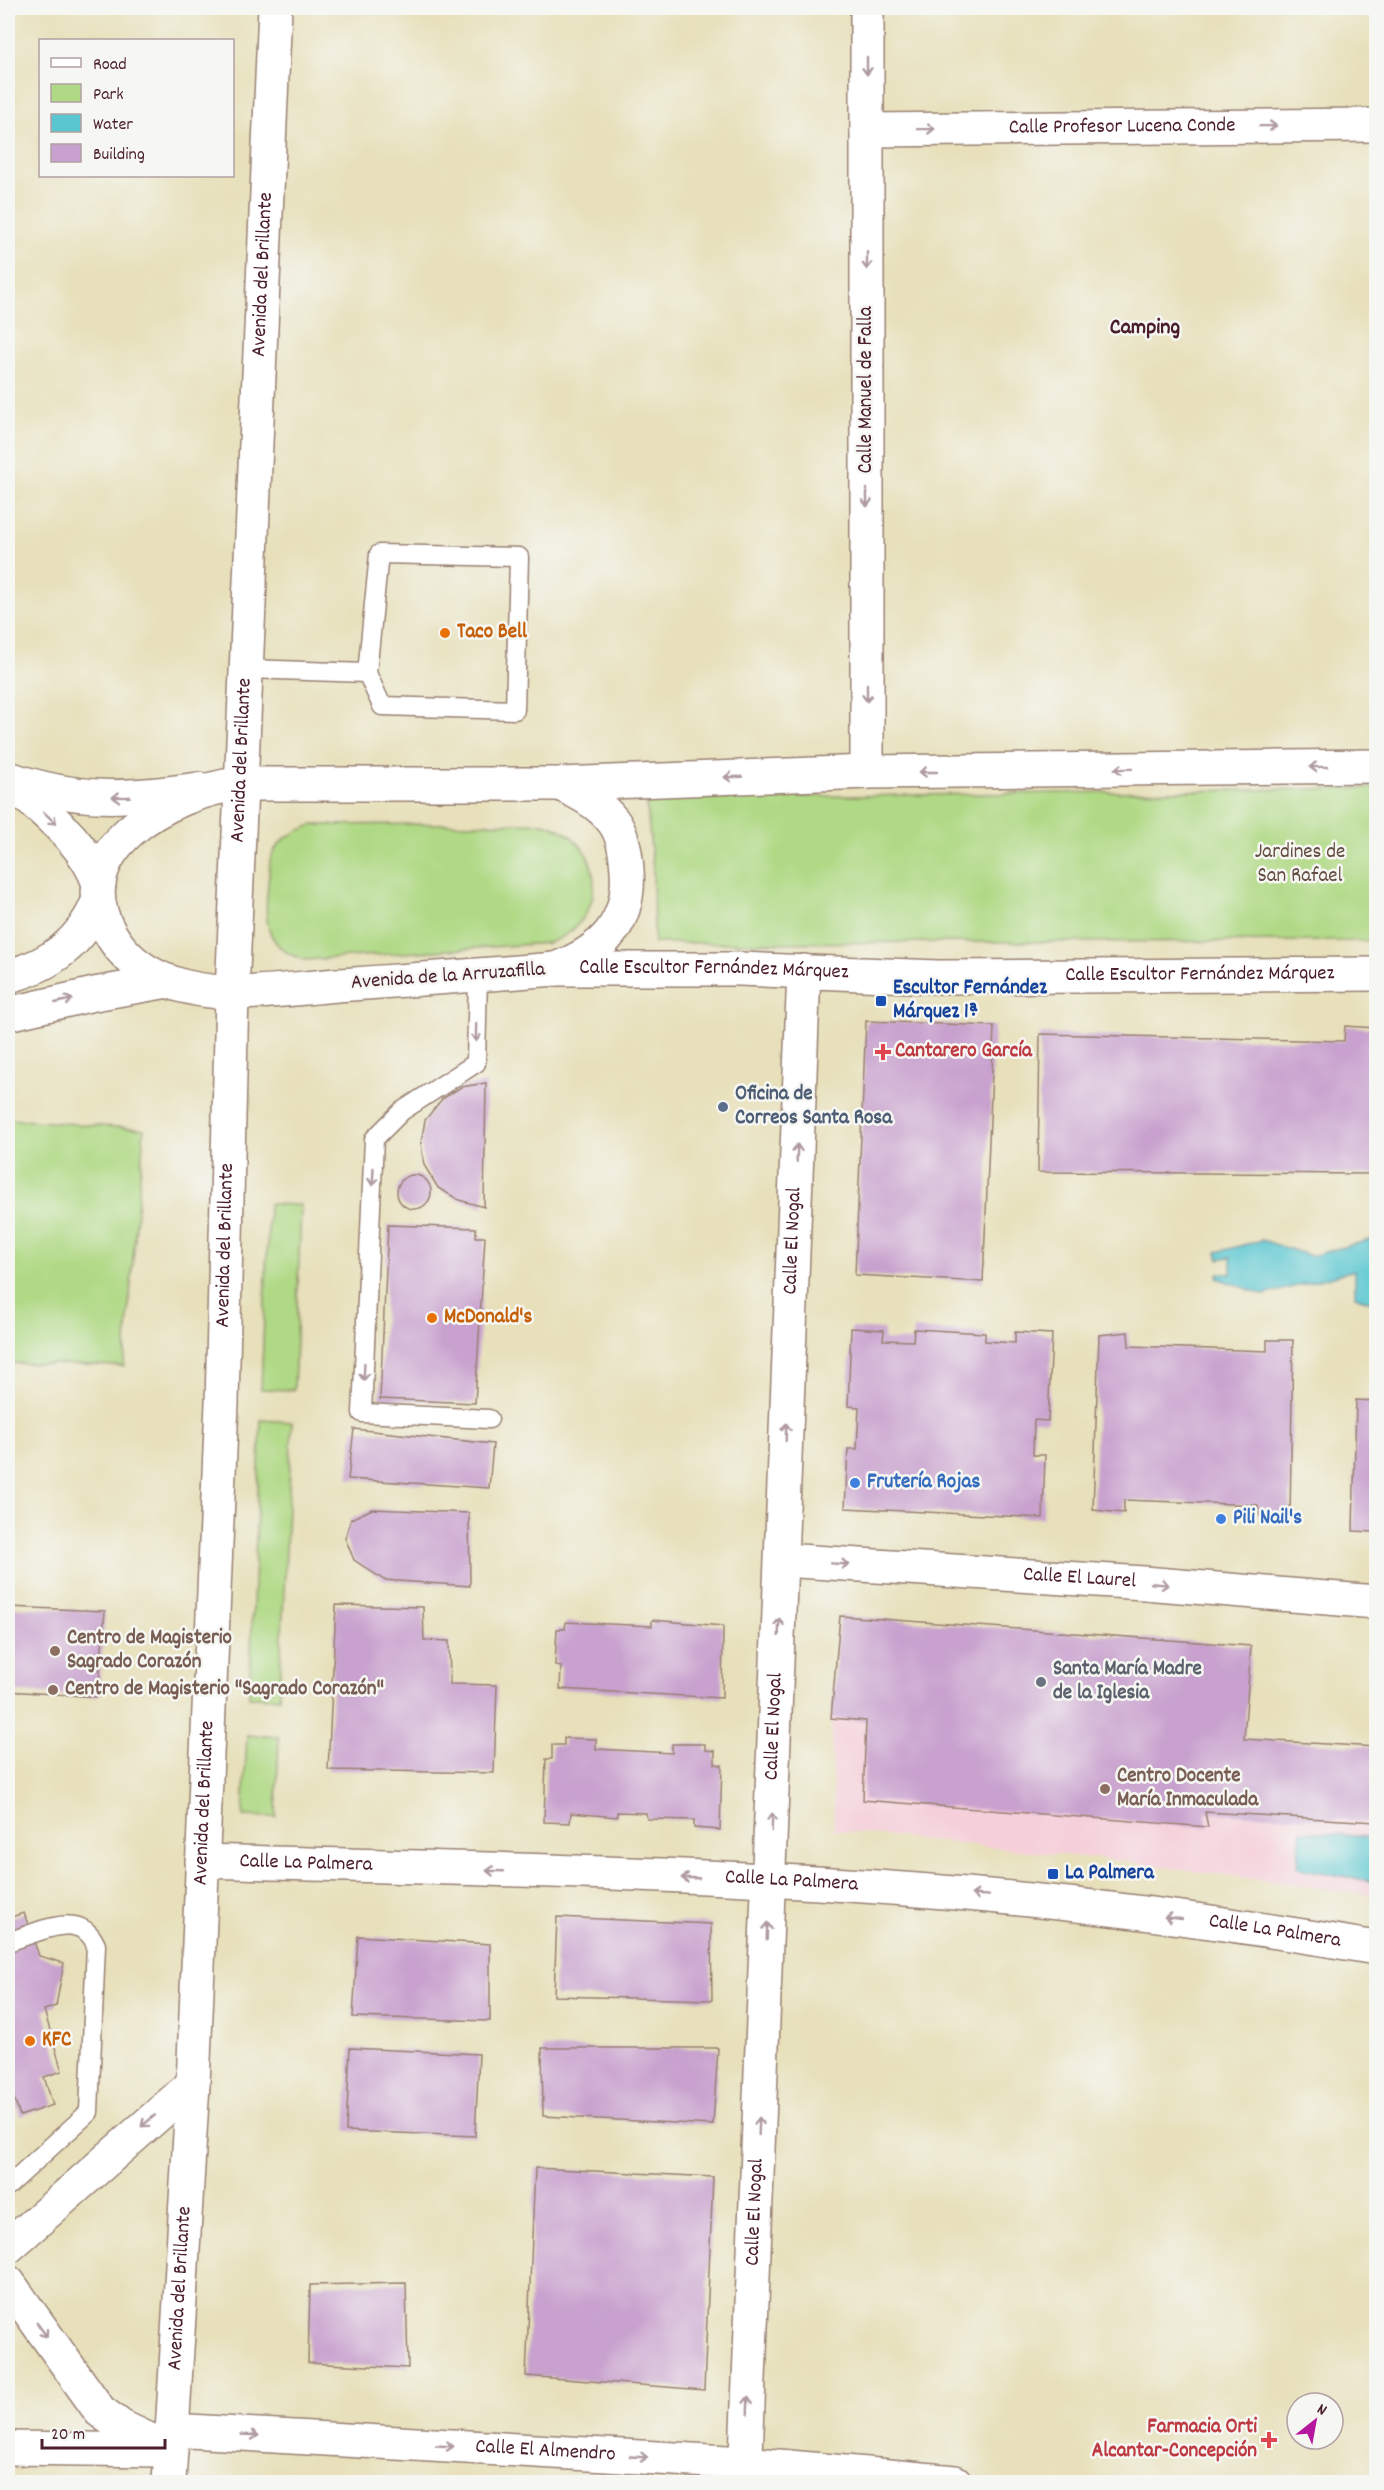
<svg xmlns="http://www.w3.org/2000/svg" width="1384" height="2490" font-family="Dekko,sans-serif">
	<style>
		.built { fill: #f5cfda }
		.green { fill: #b0d985; stroke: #7d7c58; stroke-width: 1.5 }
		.water { fill: #5ac7d0; stroke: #52737e; stroke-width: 1.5 }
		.building { fill: #c8a1ce }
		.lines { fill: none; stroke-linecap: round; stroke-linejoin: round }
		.lane-casing { stroke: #988072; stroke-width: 21 }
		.street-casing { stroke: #988072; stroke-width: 36 }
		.secondary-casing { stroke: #988072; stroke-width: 36 }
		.primary-casing { stroke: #988072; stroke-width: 36 }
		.lane { stroke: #fff; stroke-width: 18 }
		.street { stroke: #fff; stroke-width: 33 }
		.secondary { stroke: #fff; stroke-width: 33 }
		.primary { stroke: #fff; stroke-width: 33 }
		.oneway { stroke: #ae9aa0 }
		.food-dot { fill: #e8710a; stroke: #f6f6f2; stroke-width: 2 }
		.transit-dot { fill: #1a4fb4; stroke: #f6f6f2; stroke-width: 2 }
		.health-dot { fill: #e0444e; stroke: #f6f6f2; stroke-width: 2 }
		.service-dot { fill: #5c6f8a; stroke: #f6f6f2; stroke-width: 2 }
		.shop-dot { fill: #3f7fe0; stroke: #f6f6f2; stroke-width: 2 }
		.education-dot { fill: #8d6e63; stroke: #f6f6f2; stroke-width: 2 }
		.worship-dot { fill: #6b7280; stroke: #f6f6f2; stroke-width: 2 }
		.labels { text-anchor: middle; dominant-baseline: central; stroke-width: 5; stroke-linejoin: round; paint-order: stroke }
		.street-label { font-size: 21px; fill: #4a1f2b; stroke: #f6f6f2 }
		.food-label { font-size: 21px; font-weight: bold; fill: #c56008; stroke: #f6f6f2; text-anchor: start }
		.park-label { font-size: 21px; fill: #644e42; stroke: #f6f6f2 }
		.transit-label { font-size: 21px; font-weight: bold; fill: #164399; stroke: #f6f6f2; text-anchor: start }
		.health-label { font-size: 21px; font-weight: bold; fill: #be3a42; stroke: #f6f6f2; text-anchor: start }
		.service-label { font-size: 21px; font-weight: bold; fill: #4e5e75; stroke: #f6f6f2; text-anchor: start }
		.shop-label { font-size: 21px; font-weight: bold; fill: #366cbe; stroke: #f6f6f2; text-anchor: start }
		.education-label { font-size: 21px; font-weight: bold; fill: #785e54; stroke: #f6f6f2; text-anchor: start }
		.worship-label { font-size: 21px; font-weight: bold; fill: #5b616d; stroke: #f6f6f2; text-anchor: start }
		.neighbourhood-label { font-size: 22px; font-weight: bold; fill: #4a1f2b; stroke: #f6f6f2 }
	</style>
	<rect width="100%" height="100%" fill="#f6f6f2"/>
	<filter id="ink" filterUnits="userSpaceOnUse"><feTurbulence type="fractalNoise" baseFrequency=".0167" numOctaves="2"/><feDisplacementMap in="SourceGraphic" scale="12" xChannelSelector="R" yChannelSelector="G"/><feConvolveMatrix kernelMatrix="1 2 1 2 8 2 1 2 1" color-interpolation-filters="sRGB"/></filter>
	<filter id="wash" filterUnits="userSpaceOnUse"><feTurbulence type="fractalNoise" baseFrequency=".008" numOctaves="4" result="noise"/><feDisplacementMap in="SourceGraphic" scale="24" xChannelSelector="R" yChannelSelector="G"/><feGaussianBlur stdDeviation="1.35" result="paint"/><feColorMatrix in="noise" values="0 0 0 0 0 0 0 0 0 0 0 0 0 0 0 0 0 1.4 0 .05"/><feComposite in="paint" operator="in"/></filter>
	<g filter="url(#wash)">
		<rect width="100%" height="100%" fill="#e7e0ba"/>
		<polygon class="built" points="831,1718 1376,1747 1376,1896 1129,1862 834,1830"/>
		<g class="green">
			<polygon points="1376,788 1376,941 654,943 653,870 646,799"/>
			<path d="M543,823C608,839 612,922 548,943L305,960C253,946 268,903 270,860C277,839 293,833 312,825Z"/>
			<polygon points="8,1119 144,1129 124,1366 8,1363"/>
			<polygon points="269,1204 301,1205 294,1390 261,1389"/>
			<polygon points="261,1420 292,1422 279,1698 249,1697"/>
			<polygon points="247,1735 279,1737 276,1817 243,1816"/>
		</g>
		<g class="water">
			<polygon points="1376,1238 1376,1304 1355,1296 1355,1270 1264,1295 1217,1278 1218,1273 1231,1274 1231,1257 1219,1259 1217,1252 1262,1240 1311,1256"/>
			<polygon points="1301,1831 1376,1838 1376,1882 1297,1868"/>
		</g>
		<g id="blocks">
			<g class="building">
				<polygon points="866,1021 994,1026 983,1282 855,1275"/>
				<polygon points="1345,1026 1376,1028 1376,1174 1038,1172 1040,1034 1344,1041"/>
				<polygon points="486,1083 484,1207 459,1200 438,1188 424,1165 421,1143 425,1120 442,1099 461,1087"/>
				<circle cx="414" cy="1192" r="17"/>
				<polygon points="388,1225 476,1228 476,1237 485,1237 475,1403 380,1399"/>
				<polygon points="851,1328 884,1330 883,1340 913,1341 914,1329 985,1333 985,1341 1015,1343 1015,1332 1052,1334 1048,1421 1034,1420 1033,1455 1045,1455 1043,1518 845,1508 848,1449 857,1449 859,1407 848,1406"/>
				<polygon points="1128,1332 1129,1346 1267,1351 1267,1340 1293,1340 1290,1514 1260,1517 1258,1505 1124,1500 1124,1513 1093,1510 1099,1335"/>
				<polygon points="1356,1400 1376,1401 1376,1532 1353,1531"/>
				<polygon points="354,1429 493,1444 489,1488 348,1479"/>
				<polygon points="372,1509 469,1513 470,1586 384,1580 354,1560 345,1538 351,1519"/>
				<polygon points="336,1605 423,1607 424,1640 449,1641 450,1684 497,1685 494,1773 328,1770"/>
				<polygon points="8,1607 105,1611 98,1697 8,1691"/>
				<polygon points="840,1616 1251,1646 1244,1739 1376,1747 1376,1822 1205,1812 1208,1827 863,1800 866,1721 831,1718"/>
				<polygon points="652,1620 723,1626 722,1698 560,1689 561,1667 555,1665 557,1629 565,1629 566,1622 652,1626"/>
				<polygon points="564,1738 596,1739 596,1749 672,1753 672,1744 705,1744 705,1750 715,1751 715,1764 722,1765 720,1830 694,1828 694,1820 647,1819 646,1813 617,1812 617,1817 571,1813 570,1823 544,1822 546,1759 552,1759 552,1745 564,1745"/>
				<polygon points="24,1913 39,1956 64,1963 56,2006 44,2010 62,2071 44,2077 53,2105 20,2116 11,2089 8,2090 8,1918"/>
				<polygon points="557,1917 711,1924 712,2000 554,1996"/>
				<polygon points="358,1936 490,1944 490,2021 353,2017"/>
				<polygon points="350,2048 479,2054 475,2136 346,2131"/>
				<polygon points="542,2048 718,2048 713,2125 543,2116"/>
				<polygon points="535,2168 713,2177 704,2390 526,2376"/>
				<polygon points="406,2283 408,2368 308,2363 310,2285"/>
			</g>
		</g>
	</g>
	<g filter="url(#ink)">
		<use href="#blocks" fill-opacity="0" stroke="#988072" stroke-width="1.5"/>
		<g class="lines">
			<g class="lane-casing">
				<g id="lane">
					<polygon points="379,554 519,557 515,710 382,706 367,673"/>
					<polyline points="245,669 367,673"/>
					<polyline points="478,975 476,1063 402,1111 374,1139 362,1413 489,1419"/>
					<path d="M8,1942C37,1933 80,1908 96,1945L89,2112L8,2186"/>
				</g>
			</g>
			<g class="street-casing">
				<g id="street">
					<polyline points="867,8 867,772"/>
					<path id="s1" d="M867,130L1376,125"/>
					<path id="s2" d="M782,1560L1144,1583L1376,1602"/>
					<path id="s3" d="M202,1861C464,1869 728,1872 989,1896C1119,1908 1248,1926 1376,1948"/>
					<polyline points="8,2247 193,2084"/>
					<polyline points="8,2282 100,2411 122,2427 171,2450"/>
					<path id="s4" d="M171,2430L745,2463L955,2482"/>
					<polyline points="8,2448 160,2450"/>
				</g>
			</g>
			<g class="secondary-casing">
				<g id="secondary">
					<path d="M8,778C79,802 125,799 198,789"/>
					<path d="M11,782C43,812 85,841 99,884"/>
					<polyline points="560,784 867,772 1376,766"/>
					<path id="s5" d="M555,969H739L938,977L1376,974"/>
					<path id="s6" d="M232,994L275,8"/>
					<path id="s7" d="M745,2482L804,971"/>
				</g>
			</g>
			<g class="primary-casing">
				<g id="primary">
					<path d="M240,784H560C579,793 599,803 613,821C623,834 626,853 627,870C631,923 603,951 555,969C483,975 410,980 338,985C281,989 223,1002 167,981C142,971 123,956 110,933C62,850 171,791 240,784Z"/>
					<path d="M8,976C49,966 82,942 98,902"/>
					<polyline points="8,1014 94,994 168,981"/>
					<path id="s8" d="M169,2482L193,2084L222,1403L232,994"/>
				</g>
			</g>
			<use href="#lane" class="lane"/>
			<use href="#street" class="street"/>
			<use href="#secondary" class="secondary"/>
			<use href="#primary" class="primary"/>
		</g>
		<defs><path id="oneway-shaft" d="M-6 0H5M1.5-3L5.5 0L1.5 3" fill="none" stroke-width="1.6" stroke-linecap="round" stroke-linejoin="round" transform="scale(1.5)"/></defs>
		<g class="oneway">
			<use href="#oneway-shaft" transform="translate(867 66) rotate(90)"/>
			<use href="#oneway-shaft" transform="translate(1268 126) rotate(-1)"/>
			<use href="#oneway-shaft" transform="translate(926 129) rotate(-1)"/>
			<use href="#oneway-shaft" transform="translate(867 261) rotate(90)"/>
			<use href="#oneway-shaft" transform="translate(867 498) rotate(90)"/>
			<use href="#oneway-shaft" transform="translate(867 693) rotate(90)"/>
			<use href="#oneway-shaft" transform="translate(1318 767) rotate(179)"/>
			<use href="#oneway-shaft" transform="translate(1123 769) rotate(179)"/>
			<use href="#oneway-shaft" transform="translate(928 772) rotate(180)"/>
			<use href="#oneway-shaft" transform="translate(733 777) rotate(178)"/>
			<use href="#oneway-shaft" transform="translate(121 797) rotate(179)"/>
			<use href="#oneway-shaft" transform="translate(50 818) rotate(43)"/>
			<use href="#oneway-shaft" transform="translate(64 1001) rotate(-13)"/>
			<use href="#oneway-shaft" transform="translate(476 1033) rotate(91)"/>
			<use href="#oneway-shaft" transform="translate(797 1153) rotate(-88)"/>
			<use href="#oneway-shaft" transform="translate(373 1177) rotate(93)"/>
			<use href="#oneway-shaft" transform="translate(364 1372) rotate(93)"/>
			<use href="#oneway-shaft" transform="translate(786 1432) rotate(-88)"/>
			<use href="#oneway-shaft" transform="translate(840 1564) rotate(4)"/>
			<use href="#oneway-shaft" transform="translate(1160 1584) rotate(5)"/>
			<use href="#oneway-shaft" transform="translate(779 1627) rotate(-88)"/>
			<use href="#oneway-shaft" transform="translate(772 1822) rotate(-88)"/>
			<use href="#oneway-shaft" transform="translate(495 1871) rotate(-178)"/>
			<use href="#oneway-shaft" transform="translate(690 1878) rotate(-178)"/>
			<use href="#oneway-shaft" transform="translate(980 1895) rotate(-176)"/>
			<use href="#oneway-shaft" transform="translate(1173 1918) rotate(-173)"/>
			<use href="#oneway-shaft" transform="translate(767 1931) rotate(-88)"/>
			<use href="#oneway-shaft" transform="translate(148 2121) rotate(140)"/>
			<use href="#oneway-shaft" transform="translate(759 2126) rotate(-88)"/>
			<use href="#oneway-shaft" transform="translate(42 2330) rotate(54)"/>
			<use href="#oneway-shaft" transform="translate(748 2405) rotate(-88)"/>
			<use href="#oneway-shaft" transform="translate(250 2435) rotate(3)"/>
			<use href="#oneway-shaft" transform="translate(445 2446) rotate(3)"/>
			<use href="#oneway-shaft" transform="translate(639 2457) rotate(3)"/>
		</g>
	</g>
	<g class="food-dot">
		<circle cx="445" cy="633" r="6"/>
		<circle cx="432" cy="1318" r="6"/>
		<circle cx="30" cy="2041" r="6"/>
	</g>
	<g class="transit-dot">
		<rect x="875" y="995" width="12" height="12" rx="3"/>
		<rect x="1047" y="1868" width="12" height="12" rx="3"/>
	</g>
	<g class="health-dot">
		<path d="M880 1043h6v6h6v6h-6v6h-6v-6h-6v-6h6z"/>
		<path d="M1266 2431h6v6h6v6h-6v6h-6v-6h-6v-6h6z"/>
	</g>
	<circle class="service-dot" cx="723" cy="1107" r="6"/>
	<g class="shop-dot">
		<circle cx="855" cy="1483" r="6"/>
		<circle cx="1221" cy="1519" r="6"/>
	</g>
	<g class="education-dot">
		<circle cx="55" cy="1651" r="6"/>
		<circle cx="53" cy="1690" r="6"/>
		<circle cx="1105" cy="1789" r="6"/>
	</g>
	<circle class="worship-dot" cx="1041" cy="1682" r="6"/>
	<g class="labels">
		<g class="street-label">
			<text stroke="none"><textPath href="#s1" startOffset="255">Calle Profesor Lucena Conde</textPath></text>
			<text stroke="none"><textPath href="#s6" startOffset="720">Avenida del Brillante</textPath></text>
			<text transform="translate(867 390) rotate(-90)">Calle Manuel de Falla</text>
			<text stroke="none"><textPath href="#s6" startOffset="234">Avenida del Brillante</textPath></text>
			<text stroke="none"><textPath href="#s5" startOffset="159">Calle Escultor Fernández Márquez</textPath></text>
			<text stroke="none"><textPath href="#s5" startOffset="645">Calle Escultor Fernández Márquez</textPath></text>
			<text transform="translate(448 977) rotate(-4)">Avenida de la Arruzafilla</text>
			<text stroke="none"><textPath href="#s7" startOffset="1242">Calle El Nogal</textPath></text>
			<text stroke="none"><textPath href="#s8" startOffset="1238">Avenida del Brillante</textPath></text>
			<text stroke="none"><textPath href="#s2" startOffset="298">Calle El Laurel</textPath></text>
			<text stroke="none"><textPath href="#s7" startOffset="756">Calle El Nogal</textPath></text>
			<text stroke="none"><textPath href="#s8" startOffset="680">Avenida del Brillante</textPath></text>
			<text stroke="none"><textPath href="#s3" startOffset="104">Calle La Palmera</textPath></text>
			<text stroke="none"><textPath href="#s3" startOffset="590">Calle La Palmera</textPath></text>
			<text stroke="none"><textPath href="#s3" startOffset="1076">Calle La Palmera</textPath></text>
			<text stroke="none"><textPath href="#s7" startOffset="270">Calle El Nogal</textPath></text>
			<text stroke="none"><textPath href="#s8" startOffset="194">Avenida del Brillante</textPath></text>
			<text stroke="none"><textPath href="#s4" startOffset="375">Calle El Almendro</textPath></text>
		</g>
		<g class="food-label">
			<text x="457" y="633">Taco Bell</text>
			<text x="444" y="1318">McDonald's</text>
			<text x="42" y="2041">KFC</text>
		</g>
		<g class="park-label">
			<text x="1300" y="853">Jardines de<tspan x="1300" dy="24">San Rafael</tspan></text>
		</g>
		<g class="transit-label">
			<text x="893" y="989">Escultor Fernández<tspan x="893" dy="24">Márquez 1ª</tspan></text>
			<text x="1065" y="1874">La Palmera</text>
		</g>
		<g class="health-label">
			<text x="895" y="1052">Cantarero García</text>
			<text x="1257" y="2428" text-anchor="end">Farmacia Orti<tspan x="1257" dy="24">Alcantar-Concepción</tspan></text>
		</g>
		<g class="service-label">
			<text x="735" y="1095">Oficina de<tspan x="735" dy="24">Correos Santa Rosa</tspan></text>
		</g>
		<g class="shop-label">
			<text x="867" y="1483">Frutería Rojas</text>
			<text x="1233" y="1519">Pili Nail's</text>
		</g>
		<g class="education-label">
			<text x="67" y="1639">Centro de Magisterio<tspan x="67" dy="24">Sagrado Corazón</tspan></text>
			<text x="65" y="1690">Centro de Magisterio "Sagrado Corazón"</text>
			<text x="1117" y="1777">Centro Docente<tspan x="1117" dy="24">María Inmaculada</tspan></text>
		</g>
		<g class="worship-label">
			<text x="1053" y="1670">Santa María Madre<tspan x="1053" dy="24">de la Iglesia</tspan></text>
		</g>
		<g class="neighbourhood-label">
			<text x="1145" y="328">Camping</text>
		</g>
	</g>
	<rect width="1384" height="2490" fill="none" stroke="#f6f6f2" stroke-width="30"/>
	<rect x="39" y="39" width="195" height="138" fill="#f6f6f2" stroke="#b1a0a2" stroke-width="1.5"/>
	<rect x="51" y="58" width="30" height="9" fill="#ffffff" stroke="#b1a0a2" stroke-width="1.5"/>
	<text x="93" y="69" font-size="18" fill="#4a1f2b">Road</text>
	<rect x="51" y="84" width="30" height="18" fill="#b0d985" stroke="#b1a0a2" stroke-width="1.5"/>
	<text x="93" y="99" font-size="18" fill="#4a1f2b">Park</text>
	<rect x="51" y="114" width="30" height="18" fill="#5ac7d0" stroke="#b1a0a2" stroke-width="1.5"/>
	<text x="93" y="129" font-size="18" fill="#4a1f2b">Water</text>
	<rect x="51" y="144" width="30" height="18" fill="#c8a1ce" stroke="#b1a0a2" stroke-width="1.5"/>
	<text x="93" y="159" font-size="18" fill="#4a1f2b">Building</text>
	<g transform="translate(1315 2421) rotate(31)"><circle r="28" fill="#f6f6f2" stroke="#b1a0a2" stroke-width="1.5"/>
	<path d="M0-4.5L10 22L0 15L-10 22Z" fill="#b5179e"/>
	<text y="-9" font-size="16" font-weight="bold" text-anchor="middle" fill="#4a1f2b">N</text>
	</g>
	<path d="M42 2439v9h123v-9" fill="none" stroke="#4a1f2b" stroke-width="3"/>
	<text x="51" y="2439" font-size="18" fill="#4a1f2b" stroke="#f6f6f2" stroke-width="4.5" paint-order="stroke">20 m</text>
</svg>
